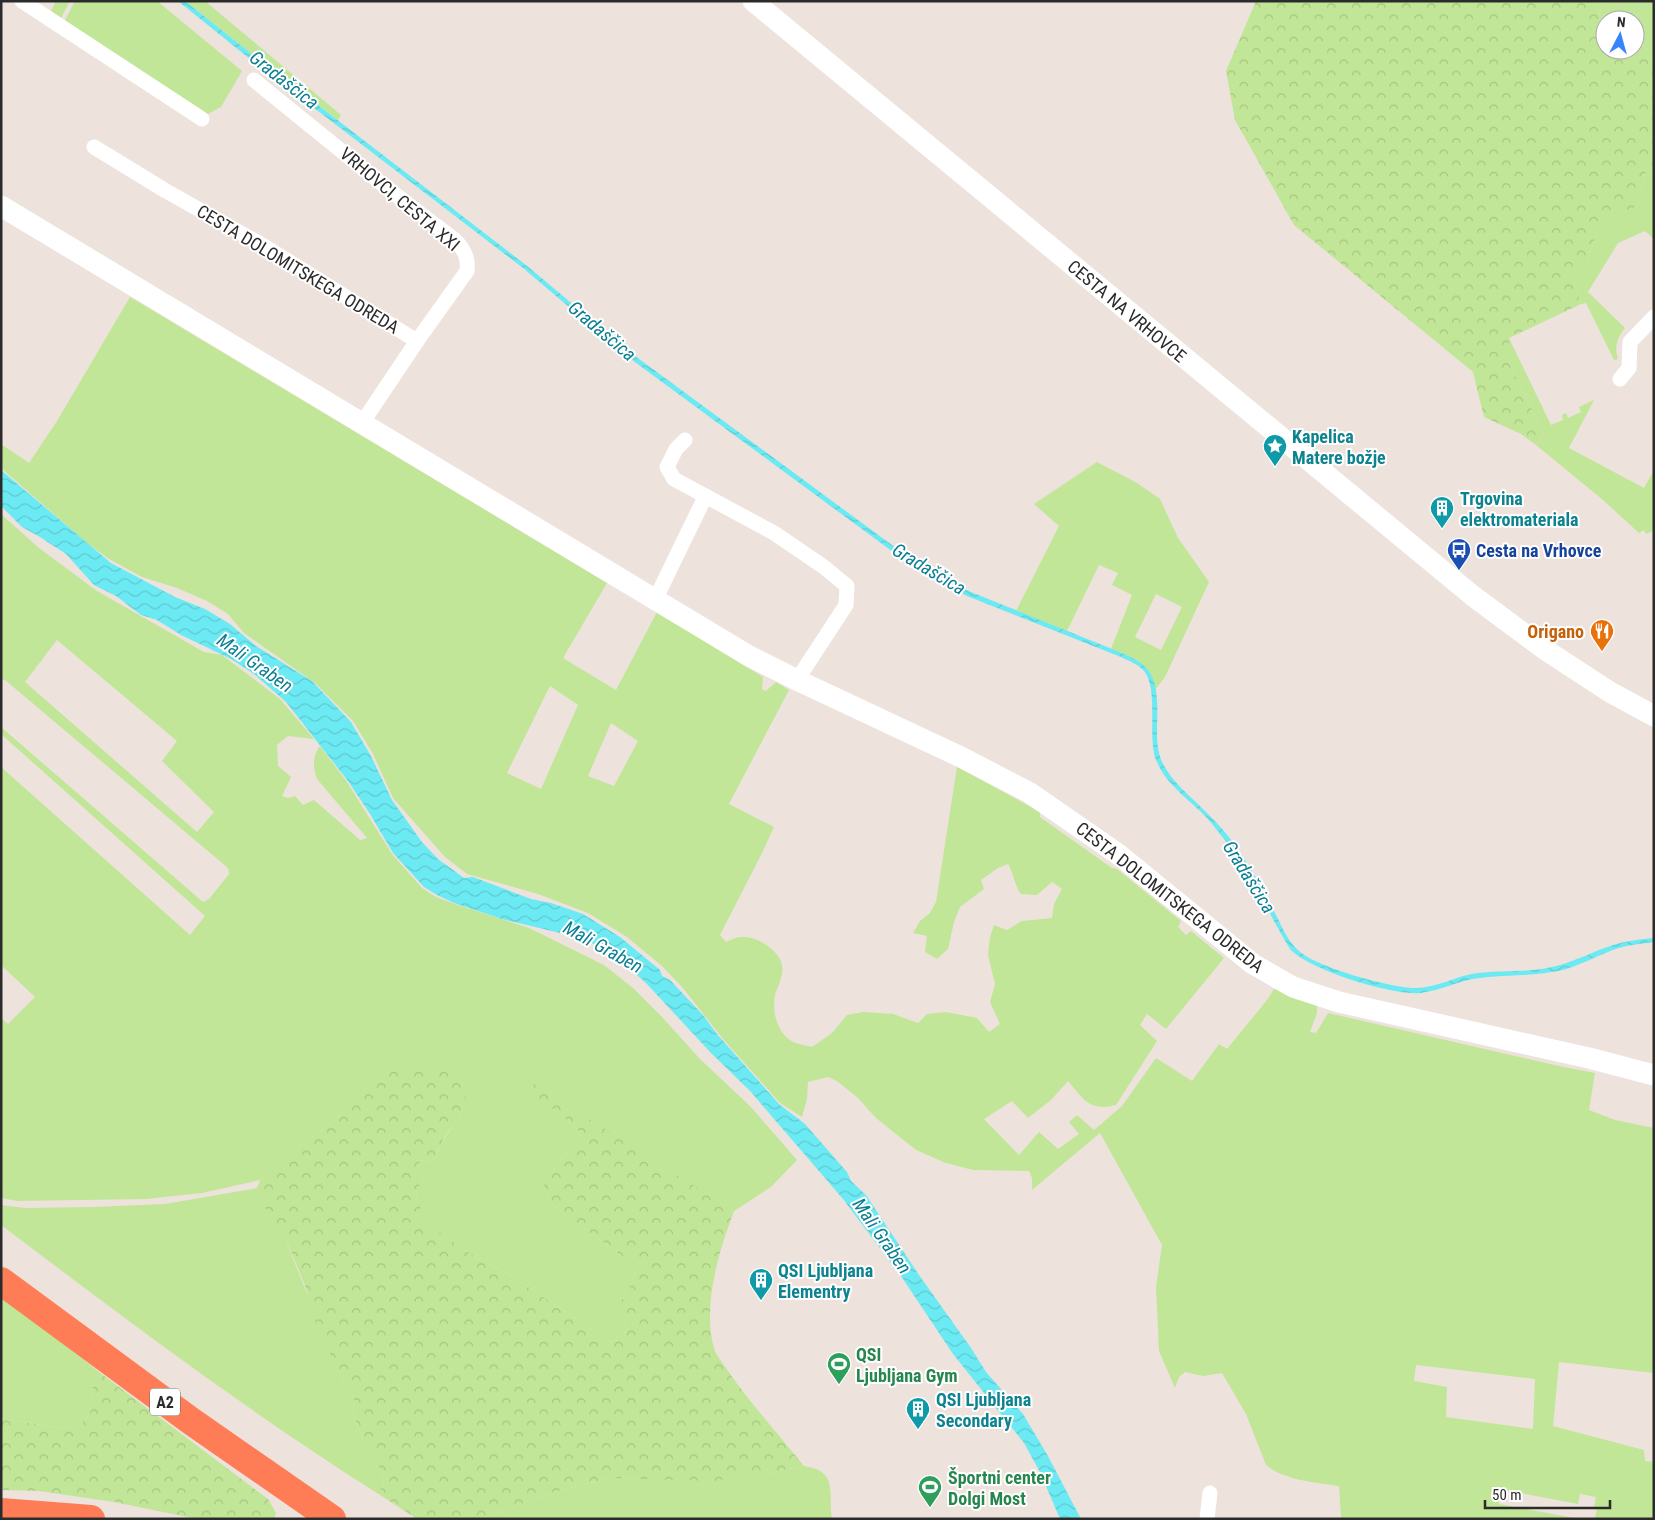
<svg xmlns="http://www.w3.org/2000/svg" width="1655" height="1520" font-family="'Roboto Condensed',sans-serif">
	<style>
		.green { fill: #c1e697; fill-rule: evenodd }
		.forest { fill: url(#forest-crowns) }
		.water { fill: url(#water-waves) }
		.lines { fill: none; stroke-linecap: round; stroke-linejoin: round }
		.street { stroke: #fff; stroke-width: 15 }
		.secondary { stroke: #fff; stroke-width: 21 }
		.highway { stroke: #ff7d56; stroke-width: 28 }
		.labels { text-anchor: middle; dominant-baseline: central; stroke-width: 4; stroke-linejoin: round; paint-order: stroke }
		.shield { fill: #fff; stroke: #6b6b6b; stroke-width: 1 }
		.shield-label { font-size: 16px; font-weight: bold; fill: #2b2b2b }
		.street-label { font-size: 18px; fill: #2b2b2b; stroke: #fff }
		.culture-label { font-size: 18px; font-weight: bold; fill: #0d838f; stroke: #fff; text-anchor: start }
		.transit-label { font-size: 18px; font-weight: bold; fill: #164399; stroke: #fff; text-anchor: start }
		.food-label { font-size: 18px; font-weight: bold; fill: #c56008; stroke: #fff; text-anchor: end }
		.leisure-label { font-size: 18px; font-weight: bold; fill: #27864d; stroke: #fff; text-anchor: start }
		.water-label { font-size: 19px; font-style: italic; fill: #0a7f93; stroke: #fff }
	</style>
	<defs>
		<pattern id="forest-crowns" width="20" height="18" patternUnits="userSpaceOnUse" patternTransform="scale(1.25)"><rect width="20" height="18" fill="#c1e697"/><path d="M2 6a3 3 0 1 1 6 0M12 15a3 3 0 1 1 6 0" fill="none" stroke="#a6c582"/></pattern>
		<pattern id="water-waves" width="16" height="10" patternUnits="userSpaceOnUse" patternTransform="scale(1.25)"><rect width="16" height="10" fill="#6ceaf3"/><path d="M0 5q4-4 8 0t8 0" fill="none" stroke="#5ec9d0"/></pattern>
	</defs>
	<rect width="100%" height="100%" fill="#ede3dc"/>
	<g class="green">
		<polygon points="56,1 70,1 60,20 51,11"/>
		<polygon points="75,1 157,1 242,71 221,107 206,115 64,22"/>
		<polygon points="185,1 205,1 341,115 338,120 253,55"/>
		<polygon points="1605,1 1654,1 1654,61 1647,57 1625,51 1635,50 1635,20 1605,20 1605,24 1598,13"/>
		<path d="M1654,166V239L1645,231L1618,243L1588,292L1625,328C1617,338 1614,347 1618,359L1614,360L1586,303L1581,304L1574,281L1588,260L1598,227L1611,216L1638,206L1645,173Z"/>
		<path d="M130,297L607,583L563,658L616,690L657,612L763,677L762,689L766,691L776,682L789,690L729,804L774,827L762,853L720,935L726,942C731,940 738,936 744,937C758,937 779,950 782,965C784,976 778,985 775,995C772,1010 776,1030 790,1040C795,1044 805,1045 812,1047L832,1033L847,1015L863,1012L893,1014L918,1023L927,1014L946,1012L977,1018L989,1032L1000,1024L990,1002L995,984L988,955L990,937L994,925L1007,930L1022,921L1052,918L1054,904L1062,889L1052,882L1037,895L1021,894C1014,884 1014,874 1008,864L998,868L981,880L984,889L960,907L954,922L948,949L937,959L925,952L927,936L913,933L920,921L930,913L936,902L957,767L1040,812V817L1112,868L1117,869L1181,921L1178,927L1186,935L1191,931L1224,958L1166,1029L1147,1014L1140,1025L1157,1041L1116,1105C1090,1112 1083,1099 1068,1081L1051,1100L1028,1118L1012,1101L984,1119L1019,1155L1039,1132L1058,1149L1079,1134L1069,1122L1077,1115L1094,1130L1122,1106L1156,1058L1192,1081L1219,1044L1227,1049L1267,1000L1276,986L1317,1003V1013L1310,1032L1316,1033L1328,1013L1559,1066L1595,1073L1589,1110L1615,1120L1654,1128V1373L1559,1362L1553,1426L1644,1450L1645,1461L1654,1462V1519H1595L1597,1508L1594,1507L1596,1497L1580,1494L1578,1504L1499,1489V1504L1580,1519H1341L1339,1486C1315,1482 1286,1481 1266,1465L1246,1414L1222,1373L1203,1376L1185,1372L1179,1377L1175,1388L1159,1351L1156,1287L1162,1245L1100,1133L1032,1190V1178L1029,1171L973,1170L946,1163L916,1150L876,1118L858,1098L837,1081L828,1077L808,1082L807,1099L802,1117L780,1103L723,1039L683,988L662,966L627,937L588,913L538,894L467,874L445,857L393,798L373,754L353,721L315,683L244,633L228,614L207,601L177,588L142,577L109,559L87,543L1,468V444L29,463L57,421ZM550,686L578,705L541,789L507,773ZM611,723L638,741L614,786L588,776ZM1416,1365L1535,1379L1533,1429L1446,1417L1447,1387L1414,1381Z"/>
		<polygon points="1509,338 1551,425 1563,420 1562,415 1566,413 1568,418 1581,412 1579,407 1594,400 1569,448 1644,488 1654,470 1654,528 1651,532 1646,534 1644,530 1639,533 1603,500 1536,445 1544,434 1509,363"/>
		<path d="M1097,462L1137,483L1160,499L1178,538L1209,582L1165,677L1155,690C1147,661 1137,659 1111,649L1132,595L1112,585L1118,573L1099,565L1067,631L1016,611L1059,526L1034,504ZM1156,594L1182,607L1161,650L1135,637Z"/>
		<path d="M1,514L39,548L97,591L204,652L222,655L280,699L314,739L288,736L277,745L278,766L291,777L282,796L288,798L295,796L303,805L314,800L360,840L367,838L317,779C313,767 312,757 320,746L347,782L392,854L422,888L436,897L455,904L529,928L604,965L633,988L662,1017L700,1059L750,1106L797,1160L771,1187L734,1211L533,1085L527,1092L561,1114L581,1133L548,1177L549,1203L636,1266L632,1283L621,1301V1316L628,1330L611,1342L510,1275L475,1257L424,1222L416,1195L423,1175L418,1164L422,1160L433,1162L442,1142L462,1112L378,1075L333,1122L270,1168L260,1180L202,1193L146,1199L17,1201L1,1198V1018L8,1024L35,997L1,965V767L190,935L205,916L1,734V727L203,902L209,899L229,874L228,868L5,680L1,679ZM57,640L177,741L162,761L214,812L197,832L25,682Z"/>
		<path d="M257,1188L275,1226L286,1241L338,1371L354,1399L353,1415L366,1446L376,1460L383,1478L384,1484L377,1493C247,1411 124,1318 1,1225V1205L25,1208L93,1207L165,1204Z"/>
		<polygon points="1,1294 103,1375 93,1382 90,1414 80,1425 63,1428 1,1419"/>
		<path d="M804,1466C839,1471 828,1493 832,1519H481L554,1492L609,1478L654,1479L768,1473Z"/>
	</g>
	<g class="forest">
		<path d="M1256,1H1605L1598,13L1605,24V50C1622,50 1639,51 1654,61V166L1645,173L1638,206L1611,216L1598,227L1588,260L1574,281L1581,304L1509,338V363L1544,434L1536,445L1521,434L1484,417L1473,372L1294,225L1235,120L1226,71Z"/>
		<path d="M408,1067L448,1072L465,1089C468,1112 454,1122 443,1140C439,1147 436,1155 433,1162L422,1160L418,1164L423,1175L416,1195L425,1222L475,1257L510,1275L611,1342L628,1330L621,1316V1301L632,1283L636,1266L549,1203V1195L542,1190L548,1177L581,1133L561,1114L526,1092L534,1084L734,1211C719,1251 702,1306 714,1348C716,1356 724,1364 728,1371C751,1404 779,1435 804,1466L768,1473L713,1481L609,1478L554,1492L481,1519H417L377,1493L384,1484L383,1478L376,1460L366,1446L353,1415L354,1399L338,1371L314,1319L305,1286L295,1261L286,1241L275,1226L263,1204L257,1188L260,1180L270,1168L333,1122L378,1075Z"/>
		<polygon points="103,1375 268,1499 276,1513 274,1519 197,1519 114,1502 39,1491 1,1490 1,1419 63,1428 80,1425 90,1414 93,1382"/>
	</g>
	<g class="water">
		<path d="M178,1H185L253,55L526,265L631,353L926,570L971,592L1122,653C1132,658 1141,661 1148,670C1160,685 1157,713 1157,732C1157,743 1158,752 1162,762C1173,784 1192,797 1209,815C1220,826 1230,837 1238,850C1253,870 1264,893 1276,915C1282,927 1288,941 1298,950C1314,967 1392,988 1415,988C1437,988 1456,976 1477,973C1504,970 1531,973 1556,966C1576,961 1594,951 1613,945C1626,941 1640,939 1654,938V942C1640,944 1626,945 1613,950C1596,956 1581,965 1563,970C1536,976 1508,975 1480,978C1460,980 1442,990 1421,993C1393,996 1309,970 1290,949C1270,917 1255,880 1232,850C1224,839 1215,827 1206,817C1188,798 1167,786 1156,760C1147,737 1159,689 1144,671C1138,664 1129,661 1121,657L967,596L924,573L889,549L628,357L523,268L250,59Z"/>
		<polygon points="1,470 111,563 175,597 205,609 230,624 256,646 312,681 351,722 371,756 392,800 422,842 438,859 464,878 473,877 531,899 551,903 583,914 620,937 660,970 662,976 670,980 703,1015 717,1034 779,1104 805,1124 847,1172 851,1181 866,1195 919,1275 971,1348 986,1372 1023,1414 1048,1456 1081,1519 1060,1519 1040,1472 1024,1443 953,1354 901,1276 843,1199 750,1091 711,1053 645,982 617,958 585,939 502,919 454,903 437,895 424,887 393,853 370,814 348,781 286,702 254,674 231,659 181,635 157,620 141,615 116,596 94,585 66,554 40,537 22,527 1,506"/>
	</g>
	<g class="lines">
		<g class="street">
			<polyline points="22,1 202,119"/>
			<path d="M254,80L392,192L455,240C464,249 469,258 467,271L417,341"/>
			<polyline points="94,147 166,191 264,246 417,341 362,423"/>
			<polyline points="1620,379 1629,368 1630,342 1654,317"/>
			<polyline points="685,440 676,449 667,467 674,479 774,533 824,567 847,586 846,605 797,680"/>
			<polyline points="655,600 705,497"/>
			<polyline points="1207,1519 1210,1493"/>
		</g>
		<g class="secondary">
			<polyline points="753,1 1473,596 1547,651 1610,692 1654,716"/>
			<polyline points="1,206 749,656 801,682 963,758 1030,793 1118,854 1253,964 1293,987 1339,1002 1589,1058 1654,1075"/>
		</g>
		<g class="highway">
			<polyline points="1,1281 191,1421 332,1519"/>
			<polyline points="1,1512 91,1519"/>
		</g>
	</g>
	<defs>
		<g id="sight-pin" transform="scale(1.25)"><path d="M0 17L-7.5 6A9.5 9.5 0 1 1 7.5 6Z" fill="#0f9aa8" stroke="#fff"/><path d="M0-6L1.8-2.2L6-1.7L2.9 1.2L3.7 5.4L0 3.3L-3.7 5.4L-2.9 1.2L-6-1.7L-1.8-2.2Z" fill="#fff"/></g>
		<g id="building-pin" transform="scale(1.25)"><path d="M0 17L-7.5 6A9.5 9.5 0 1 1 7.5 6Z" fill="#0f9aa8" stroke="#fff"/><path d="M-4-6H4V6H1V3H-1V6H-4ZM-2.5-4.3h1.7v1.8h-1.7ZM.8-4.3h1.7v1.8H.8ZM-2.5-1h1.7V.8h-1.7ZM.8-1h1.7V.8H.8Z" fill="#fff"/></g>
		<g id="bus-pin" transform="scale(1.25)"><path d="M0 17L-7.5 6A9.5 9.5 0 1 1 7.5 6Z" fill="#1a4fb4" stroke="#fff"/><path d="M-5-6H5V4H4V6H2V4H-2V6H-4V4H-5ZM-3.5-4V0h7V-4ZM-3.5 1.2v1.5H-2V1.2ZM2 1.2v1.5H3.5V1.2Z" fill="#fff"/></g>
		<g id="restaurant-pin" transform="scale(1.25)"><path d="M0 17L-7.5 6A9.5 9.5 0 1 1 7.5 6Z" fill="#e8710a" stroke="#fff"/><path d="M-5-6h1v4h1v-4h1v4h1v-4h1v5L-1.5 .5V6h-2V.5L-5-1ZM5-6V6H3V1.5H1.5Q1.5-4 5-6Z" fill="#fff"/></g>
		<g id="stadium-pin" transform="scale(1.25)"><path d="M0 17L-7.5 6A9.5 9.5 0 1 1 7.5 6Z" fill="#2e9e5b" stroke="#fff"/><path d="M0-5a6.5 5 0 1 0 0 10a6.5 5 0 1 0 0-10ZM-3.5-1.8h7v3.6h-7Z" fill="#fff"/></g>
	</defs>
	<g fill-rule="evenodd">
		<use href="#sight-pin" x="1275" y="446"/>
		<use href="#building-pin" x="1442" y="508"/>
		<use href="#bus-pin" x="1459" y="550"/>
		<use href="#restaurant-pin" x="1602" y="631"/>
		<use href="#building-pin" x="761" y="1280"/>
		<use href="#stadium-pin" x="839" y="1364"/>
		<use href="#building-pin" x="918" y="1409"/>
		<use href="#stadium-pin" x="930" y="1487"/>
	</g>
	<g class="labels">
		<rect class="shield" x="150" y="1388.5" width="30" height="27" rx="4"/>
		<g class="shield-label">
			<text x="165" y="1402">A2</text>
		</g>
		<g class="street-label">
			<text transform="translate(400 199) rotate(40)">VRHOVCI, CESTA XXI</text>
			<text transform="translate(298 269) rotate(31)">CESTA DOLOMITSKEGA ODREDA</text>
			<text transform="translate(1127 311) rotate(40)">CESTA NA VRHOVCE</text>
			<text transform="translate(1170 897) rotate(38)">CESTA DOLOMITSKEGA ODREDA</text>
		</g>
		<g class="culture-label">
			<text x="1292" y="436">Kapelica<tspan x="1292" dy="21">Matere božje</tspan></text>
			<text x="1460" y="498">Trgovina<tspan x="1460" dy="21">elektromateriala</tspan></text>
			<text x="778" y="1270">QSI Ljubljana<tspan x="778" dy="21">Elementry</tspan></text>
			<text x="936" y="1399">QSI Ljubljana<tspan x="936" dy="21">Secondary</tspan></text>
		</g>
		<g class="transit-label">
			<text x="1476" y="550">Cesta na Vrhovce</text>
		</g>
		<g class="food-label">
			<text x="1584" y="631">Origano</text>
		</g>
		<g class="leisure-label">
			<text x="856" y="1354">QSI<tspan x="856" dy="21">Ljubljana Gym</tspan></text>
			<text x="948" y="1477">Športni center<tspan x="948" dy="21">Dolgi Most</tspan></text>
		</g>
		<g class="water-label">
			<text transform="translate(284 80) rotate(38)">Gradaščica</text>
			<text transform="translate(602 331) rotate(40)">Gradaščica</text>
			<text transform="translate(929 569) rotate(31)">Gradaščica</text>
			<text transform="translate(255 663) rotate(35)">Mali Graben</text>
			<text transform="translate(1249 877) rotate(58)">Gradaščica</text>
			<text transform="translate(603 947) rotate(29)">Mali Graben</text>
			<text transform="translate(882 1236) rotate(55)">Mali Graben</text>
		</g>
	</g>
	<rect width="1655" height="1520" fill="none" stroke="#2b2b2b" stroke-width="5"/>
	<g transform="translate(1620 35) rotate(6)"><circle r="24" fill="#ffffff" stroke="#aaaaaa"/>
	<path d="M0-4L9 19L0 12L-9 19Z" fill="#3884ff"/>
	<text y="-8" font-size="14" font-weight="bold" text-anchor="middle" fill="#2b2b2b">N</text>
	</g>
	<path d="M1485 1500v8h125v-8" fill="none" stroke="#2b2b2b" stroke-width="2.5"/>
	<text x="1492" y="1500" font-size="15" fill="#2b2b2b" stroke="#ffffff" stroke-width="4" paint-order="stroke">50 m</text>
</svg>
